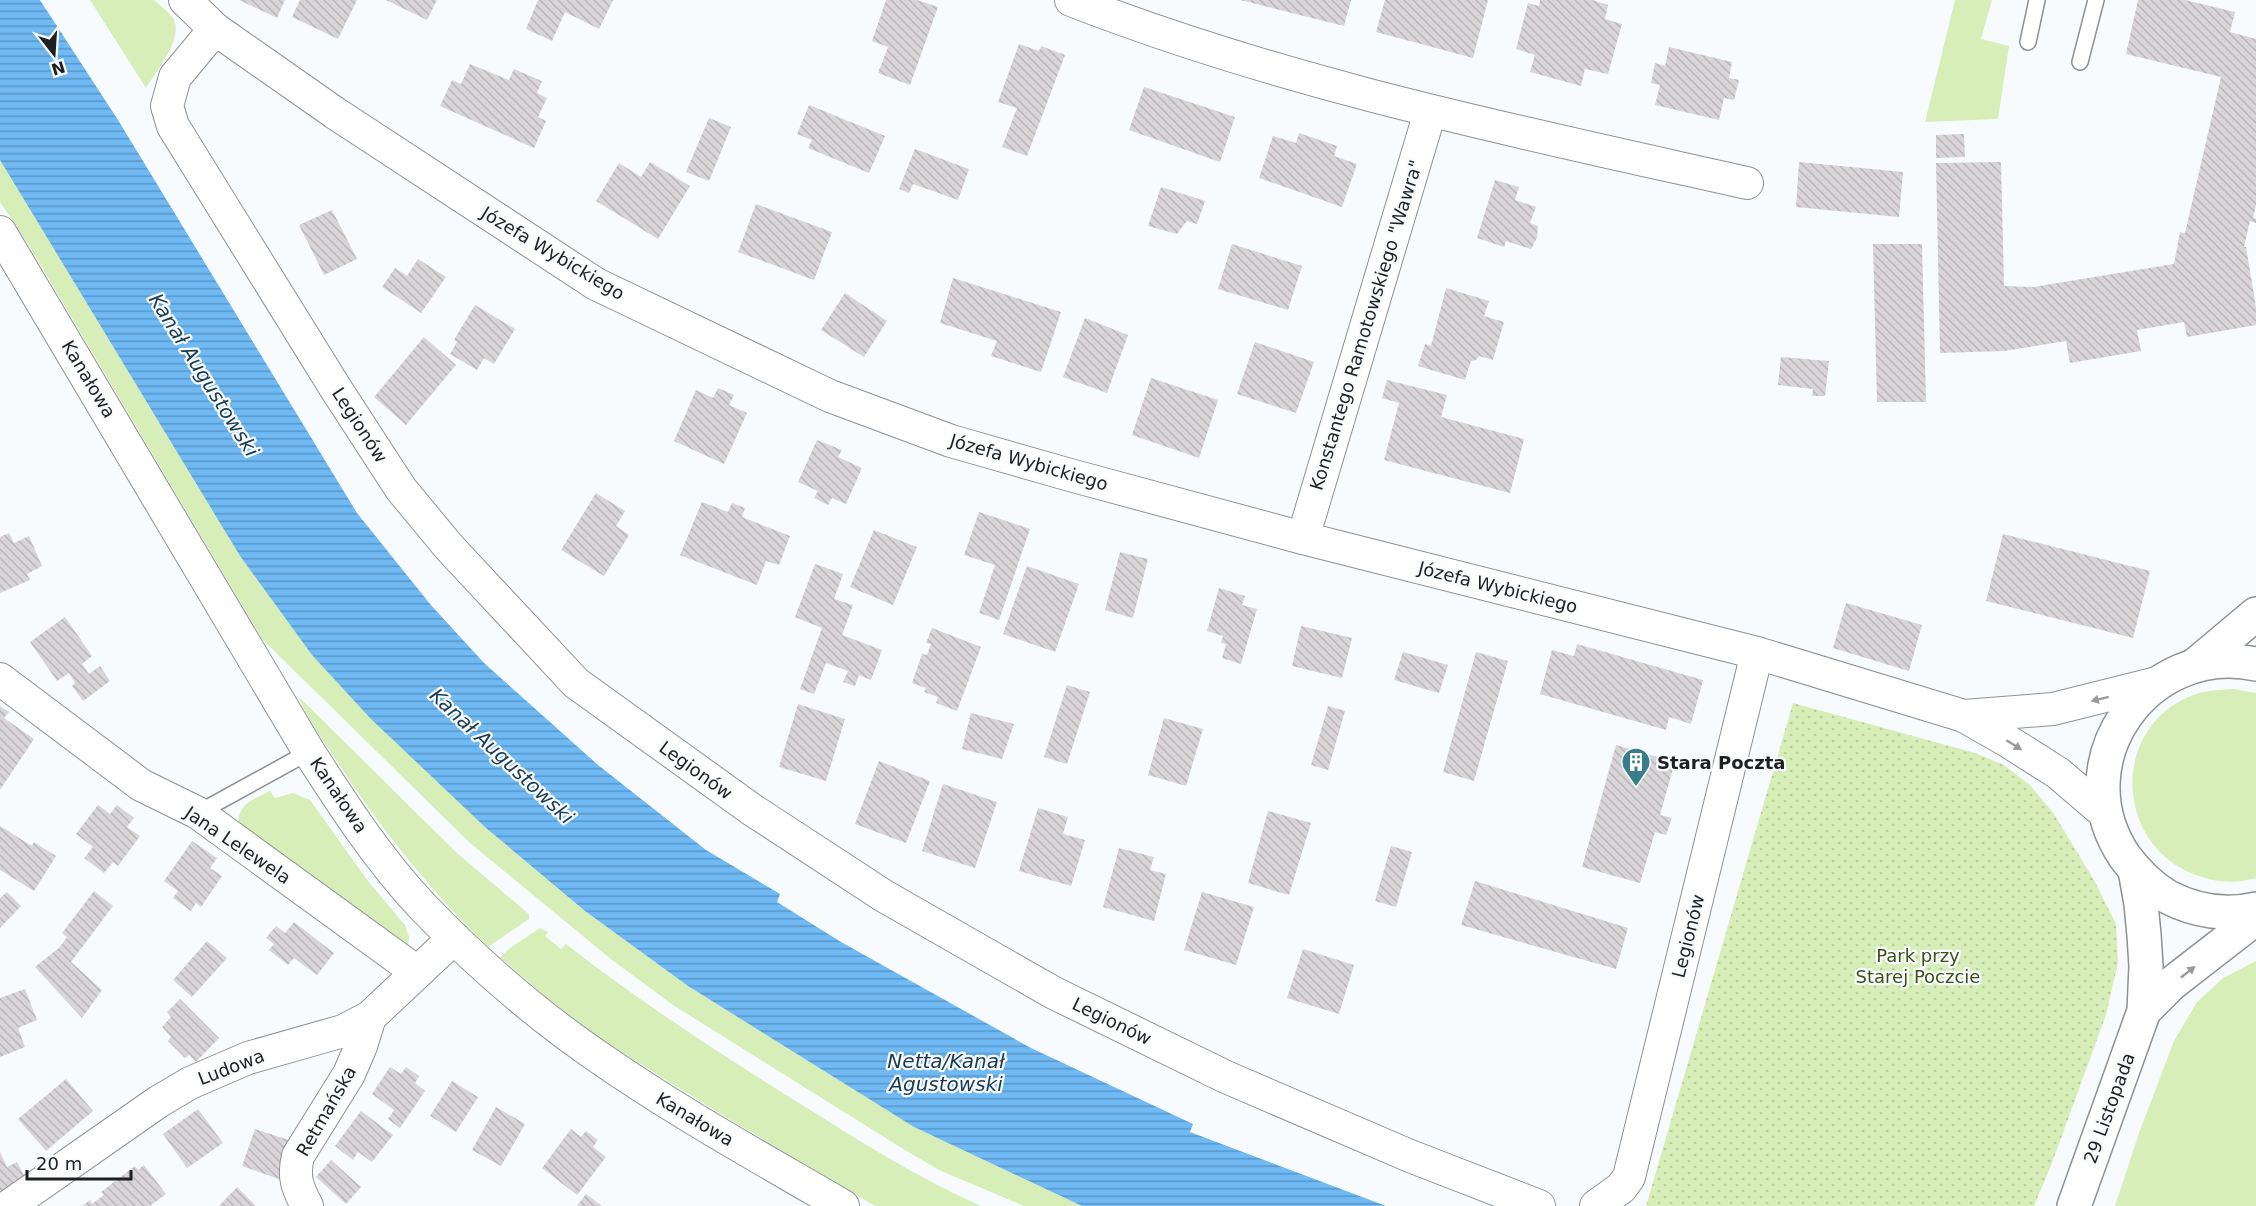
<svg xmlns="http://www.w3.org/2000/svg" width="2256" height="1206" font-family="'DejaVu Sans',sans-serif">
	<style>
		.grass { fill: #d8eeb8 }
		.park { fill: url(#park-dots) }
		.water { fill: url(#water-rules) }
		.building { fill: url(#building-back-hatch) }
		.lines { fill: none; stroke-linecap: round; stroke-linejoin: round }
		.lane-casing { stroke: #8d9194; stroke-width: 18 }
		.street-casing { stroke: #8d9194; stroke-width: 34 }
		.primary-casing { stroke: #8d9194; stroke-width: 36 }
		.lane { stroke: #fff; stroke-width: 15 }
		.street { stroke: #fff; stroke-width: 32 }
		.primary { stroke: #fff; stroke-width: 33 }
		.oneway { fill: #9a9a9b }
		.labels { text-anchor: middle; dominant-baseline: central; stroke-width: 4.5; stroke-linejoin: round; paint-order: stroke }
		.street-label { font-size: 18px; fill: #1e1f21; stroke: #f8fbfe }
		.poi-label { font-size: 18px; font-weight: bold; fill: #1e1f21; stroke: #f8fbfe; text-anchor: start }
		.park-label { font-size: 18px; fill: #3c4f15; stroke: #f8fbfe }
		.water-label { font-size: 20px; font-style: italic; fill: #1a3a52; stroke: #f8fbfe }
	</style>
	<defs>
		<pattern id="park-dots" width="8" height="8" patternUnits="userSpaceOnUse" patternTransform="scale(1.5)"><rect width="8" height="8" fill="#d8eeb8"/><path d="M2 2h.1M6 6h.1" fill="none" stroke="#b9cc9e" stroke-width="1.8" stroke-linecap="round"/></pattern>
		<pattern id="water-rules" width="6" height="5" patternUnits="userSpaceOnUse" patternTransform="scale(1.5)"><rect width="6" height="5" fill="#6fb9f4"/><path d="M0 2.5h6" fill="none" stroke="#5b96c5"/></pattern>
		<pattern id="building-back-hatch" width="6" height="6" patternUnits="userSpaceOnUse" patternTransform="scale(1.5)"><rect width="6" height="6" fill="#d8d4d7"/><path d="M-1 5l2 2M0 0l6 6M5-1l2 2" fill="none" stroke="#b9b6b8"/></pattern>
	</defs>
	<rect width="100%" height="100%" fill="#f8fbfe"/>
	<g class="grass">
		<path d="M90,0H154C159,5 171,13 174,20C183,39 156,72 146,88Z"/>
		<polygon points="1955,0 1992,0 1981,39 2009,46 1998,119 1925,122"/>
		<polygon points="0,160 240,556 312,655 486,828 585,911 688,986 914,1127 1082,1206 1024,1206 939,1170 900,1147 673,1005 612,960 470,843 262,639 28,244 0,202"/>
		<path d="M2234,689L2256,693V878C2238,883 2219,883 2202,877C2115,852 2107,728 2193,695C2206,690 2221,690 2234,689Z"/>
		<path d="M298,696L458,854L529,914V919L488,947C431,891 382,831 338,763C324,742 308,720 298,696Z"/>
		<path d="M270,791L275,798L293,793L310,800L368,881L405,925L409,937L408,951L238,823C239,803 254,799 270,791Z"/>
		<path d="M540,928L548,932L545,936L561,949L566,944C640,1002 719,1053 799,1103C858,1140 916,1177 981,1206H875L724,1116L605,1042L547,998L500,957L510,948Z"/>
		<polygon points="2256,961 2256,1206 2115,1206 2139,1133 2174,1041 2197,1002 2223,978"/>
	</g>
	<polygon class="park" points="1793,703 1975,753 2004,765 2030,785 2054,814 2094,880 2116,924 2118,963 2106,1015 2052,1163 2034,1206 1646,1206"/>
	<polygon class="water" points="0,0 40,0 118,120 357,513 430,604 484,663 598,765 706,850 780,894 777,902 841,942 1031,1048 1193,1124 1190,1132 1386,1206 1082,1206 914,1127 688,986 585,911 486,828 371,719 312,655 240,556 0,160"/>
	<g class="building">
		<polygon points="239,0 285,0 277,18"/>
		<polygon points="300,0 357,0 338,39 292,17"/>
		<polygon points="386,0 437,0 427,20"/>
		<polygon points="538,0 613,0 599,29 565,12 552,41 526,29"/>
		<polygon points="886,0 917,0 938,7 910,85 878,73 888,47 872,41"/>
		<polygon points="1240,0 1351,0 1344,26"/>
		<polygon points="1385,0 1488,0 1473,58 1376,32"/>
		<polygon points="1540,0 1592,0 1608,5 1605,19 1622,24 1608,74 1585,69 1581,86 1530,72 1535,55 1516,49 1528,3 1539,6"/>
		<polygon points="2138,0 2185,0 2235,12 2230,32 2256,39 2256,205 2253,218 2256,219 2256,223 2250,221 2244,247 2246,247 2256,307 2256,325 2187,337 2184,322 2137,330 2141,351 2070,363 2066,341 2004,351 1940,353 1936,163 2001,162 2004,286 2033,287 2174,264 2180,232 2185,233 2221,77 2126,54"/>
		<polygon points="1019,44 1039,51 1041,46 1065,55 1027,156 1002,147 1017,108 998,102"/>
		<polygon points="1669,47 1732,62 1729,78 1739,80 1734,100 1724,98 1719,120 1655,105 1660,85 1651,83 1655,63 1665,66"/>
		<polygon points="470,64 509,80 514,69 542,81 537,93 547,98 538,117 546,121 534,148 440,106 452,80 461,84"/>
		<polygon points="1144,87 1235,117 1220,162 1129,130"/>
		<polygon points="809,105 885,136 869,173 808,148 812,140 797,134"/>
		<polygon points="709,118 731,127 709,181 686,172"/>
		<polygon points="1299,133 1337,146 1334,156 1357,164 1342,207 1259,178 1273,136 1296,143"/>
		<polygon points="1964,134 1965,157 1936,158 1936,135"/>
		<polygon points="915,149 969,169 958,200 913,184 909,193 899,189"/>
		<polygon points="650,162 690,186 658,239 596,201 619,163 641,177"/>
		<polygon points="1799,162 1903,172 1899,217 1796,207"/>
		<polygon points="1495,180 1519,187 1515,200 1536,207 1530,223 1538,226 1537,238 1531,249 1506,241 1504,247 1477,238"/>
		<polygon points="1161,187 1205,201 1197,224 1187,221 1177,234 1148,226"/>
		<polygon points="756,204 832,232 814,280 738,252"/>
		<polygon points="332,210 357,259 324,275 299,225"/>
		<polygon points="1232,244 1302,266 1288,310 1218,289"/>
		<polygon points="1873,244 1922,244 1926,402 1877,402"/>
		<polygon points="418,259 446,277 421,313 382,287 395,268 407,276"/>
		<polygon points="953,278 1061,312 1041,372 991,356 997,341 940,323"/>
		<polygon points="1446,288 1489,301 1484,316 1504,322 1493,360 1479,356 1476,360 1471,361 1465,380 1418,366 1425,344 1431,346"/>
		<polygon points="845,293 887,321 864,357 821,330"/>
		<polygon points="475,305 515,329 494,364 484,358 477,370 450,354 457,342 454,340"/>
		<polygon points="1085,318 1128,335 1107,393 1063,377"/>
		<polygon points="424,337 456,365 406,425 374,397"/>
		<polygon points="1255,342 1314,362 1296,413 1237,394"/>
		<polygon points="1781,357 1829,361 1825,396 1812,396 1813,389 1778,385"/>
		<polygon points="1151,378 1218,400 1199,458 1132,435"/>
		<polygon points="1387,380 1447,395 1441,417 1524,439 1510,493 1384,460 1399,403 1382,398"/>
		<polygon points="718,388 734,395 729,405 747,413 724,464 674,441 696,390 713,398"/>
		<polygon points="817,440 842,450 838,457 862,468 846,504 832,498 828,505 814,498 818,491 798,482"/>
		<polygon points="596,493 625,511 616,526 629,535 604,576 561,550"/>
		<polygon points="702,502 728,512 732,503 745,508 742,517 790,536 779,565 766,561 757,585 680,555"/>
		<polygon points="979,512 1030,529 999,620 979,613 995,565 964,555"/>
		<polygon points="874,530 917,547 893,605 850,587"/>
		<polygon points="9,533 14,543 29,536 42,566 27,574 30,580 0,593 0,537"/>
		<polygon points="2003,534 2150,571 2133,638 1986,601"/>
		<polygon points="1120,552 1148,559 1133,618 1105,610"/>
		<polygon points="815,564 843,574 834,599 853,605 842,635 882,650 871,680 859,675 855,686 843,682 848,671 826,663 814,694 800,689 822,628 795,617"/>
		<polygon points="1027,566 1079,584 1055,652 1003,634"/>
		<polygon points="1219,588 1245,596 1242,605 1257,609 1241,664 1222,658 1226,644 1221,643 1223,636 1207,631"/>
		<polygon points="1846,603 1922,625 1909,671 1833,648"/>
		<polygon points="65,617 92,656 82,664 89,674 100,666 110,681 83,701 72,686 75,683 69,673 57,681 30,642"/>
		<polygon points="1301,626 1352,638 1342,678 1292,666"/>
		<polygon points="932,628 981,647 957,711 936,703 938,697 924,692 926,688 912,683 922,654 927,655 931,644 926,643"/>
		<polygon points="1577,644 1703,680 1691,724 1669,717 1666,730 1540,694 1552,650 1574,656"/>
		<polygon points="1403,652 1448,665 1439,693 1394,680"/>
		<polygon points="1476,652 1508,661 1474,781 1443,772"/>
		<polygon points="1067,685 1090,692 1067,764 1044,757"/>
		<polygon points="798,704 845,719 826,781 779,767"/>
		<polygon points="0,706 9,712 4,718 34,739 0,790"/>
		<polygon points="1328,706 1345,711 1328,770 1311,765"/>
		<polygon points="971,713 1014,724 1002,759 962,749"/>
		<polygon points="1164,718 1203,729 1186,786 1148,775"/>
		<polygon points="1616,745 1675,762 1660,815 1672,818 1666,835 1655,832 1640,883 1582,867"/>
		<polygon points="879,761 930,781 906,843 855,824"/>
		<polygon points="943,784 997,802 975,868 922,851"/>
		<polygon points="98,805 110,814 117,805 134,818 127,827 140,836 118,866 113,862 104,873 84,858 93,847 76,834"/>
		<polygon points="1038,808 1068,817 1063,834 1085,840 1071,886 1019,871"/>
		<polygon points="1268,811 1311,823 1289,895 1248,883"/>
		<polygon points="0,826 32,846 34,842 56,856 34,891 0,870"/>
		<polygon points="192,841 217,858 210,868 222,876 201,907 196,903 191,911 173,898 178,891 164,881"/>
		<polygon points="1391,846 1412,852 1396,907 1375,901"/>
		<polygon points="1119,848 1154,857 1150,870 1166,874 1154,921 1103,907"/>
		<polygon points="1475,881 1628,928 1616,969 1461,925"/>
		<polygon points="94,891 113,906 71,962 102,990 82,1018 35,967 60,947 67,937 62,933"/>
		<polygon points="7,892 21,906 0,928 0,898"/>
		<polygon points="1202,892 1254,907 1236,965 1184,950"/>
		<polygon points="294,922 334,953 317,975 294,958 288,965 269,950 274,944 266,938 276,926 285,933"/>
		<polygon points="207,941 227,958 192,997 173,980"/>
		<polygon points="1303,949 1354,965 1339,1014 1287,998"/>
		<polygon points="25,989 37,1020 18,1028 25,1047 0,1057 0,998"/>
		<polygon points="180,999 219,1038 196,1062 189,1055 185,1058 168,1041 171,1037 162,1027 171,1017 167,1012"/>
		<polygon points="390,1067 401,1074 406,1067 419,1076 415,1083 425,1091 400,1128 388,1119 394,1110 372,1094"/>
		<polygon points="66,1079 93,1111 46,1151 18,1119"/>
		<polygon points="452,1081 478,1097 456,1132 430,1116"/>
		<polygon points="496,1107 525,1124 501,1166 472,1150"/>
		<polygon points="198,1109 223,1143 187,1168 163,1134"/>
		<polygon points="361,1111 393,1135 372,1162 358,1152 353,1160 335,1146"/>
		<polygon points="255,1129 292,1141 279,1179 242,1166"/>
		<polygon points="571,1129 581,1137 586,1131 598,1140 593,1147 606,1157 577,1195 542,1168"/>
		<polygon points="0,1152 7,1167 17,1162 26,1179 0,1192"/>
		<polygon points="331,1160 361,1187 346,1204 316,1177"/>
		<polygon points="144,1165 166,1194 150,1206 82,1206 90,1200 92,1204 104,1195 101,1192 135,1166 138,1170"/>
		<polygon points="237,1187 256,1206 219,1206"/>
		<polygon points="586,1194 602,1206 577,1206"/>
	</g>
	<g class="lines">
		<g class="lane-casing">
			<g id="lane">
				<polyline points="2028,42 2037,0"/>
				<polyline points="2080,62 2096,0"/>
				<polyline points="198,813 309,752"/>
			</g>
		</g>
		<g class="street-casing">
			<g id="street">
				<polyline points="185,0 215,29 335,113 596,284 830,396 951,441 1070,475 1303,538 1757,653 1964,716 2006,740 2058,773 2106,814"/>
				<path d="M1071,0C1289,85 1519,132 1747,183"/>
				<polyline points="215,29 175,77 167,106 173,126 336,389 401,489 449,547 576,683 751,809 884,896 1054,993 1226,1077 1410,1156 1539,1206"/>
				<path d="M0,232L309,752C343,805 378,859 422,906C474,960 532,1011 594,1054C674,1110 759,1157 843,1206"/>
				<polyline points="1303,538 1430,112"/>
				<polyline points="0,679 141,785 198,813 417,972"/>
				<polyline points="1964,716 2053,709 2157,683"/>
				<polyline points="9,1206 158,1102 190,1083 248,1058 343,1031 370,1017 454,938"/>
				<path d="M307,1206C297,1187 293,1177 298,1156L349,1074L361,1046L370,1017"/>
				<polyline points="1596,1206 1621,1188 1629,1177 1757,653"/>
			</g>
		</g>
		<g class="primary-casing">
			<g id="primary">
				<path d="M2256,664C2146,641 2061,763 2125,857C2137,873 2151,887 2168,897C2195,911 2226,916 2256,909"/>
				<polyline points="2194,666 2256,614"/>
				<polyline points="2144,1011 2171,984 2256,918"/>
				<polyline points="2074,1206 2144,1011 2146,966 2144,935 2141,904 2135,870"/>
			</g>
		</g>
		<use href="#lane" class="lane"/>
		<use href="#street" class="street"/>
		<use href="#primary" class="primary"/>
	</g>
	<defs><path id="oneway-solid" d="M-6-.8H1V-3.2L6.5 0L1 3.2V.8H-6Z" transform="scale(1.5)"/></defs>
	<g class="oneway">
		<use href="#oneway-solid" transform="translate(2100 699) rotate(166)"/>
		<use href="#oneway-solid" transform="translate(2014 745) rotate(32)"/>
		<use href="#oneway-solid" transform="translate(2188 972) rotate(-38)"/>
	</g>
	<defs>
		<g id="building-pin" transform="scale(1.5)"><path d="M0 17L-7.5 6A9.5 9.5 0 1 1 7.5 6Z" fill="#387e8a" stroke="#f8fbfe"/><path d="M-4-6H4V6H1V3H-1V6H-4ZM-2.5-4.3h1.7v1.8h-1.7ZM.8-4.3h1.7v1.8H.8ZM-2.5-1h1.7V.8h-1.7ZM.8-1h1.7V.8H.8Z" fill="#fff"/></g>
	</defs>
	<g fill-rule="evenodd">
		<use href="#building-pin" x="1636" y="762"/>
	</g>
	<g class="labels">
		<g class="street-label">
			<text transform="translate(553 253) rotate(31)">Józefa Wybickiego</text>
			<text transform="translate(1366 325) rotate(-73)">Konstantego Ramotowskiego "Wawra"</text>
			<text transform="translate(89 379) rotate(59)">Kanałowa</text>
			<text transform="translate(360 425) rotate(57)">Legionów</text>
			<text transform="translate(1029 462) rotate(16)">Józefa Wybickiego</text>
			<text transform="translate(1498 587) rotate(14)">Józefa Wybickiego</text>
			<text transform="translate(696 770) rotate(36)">Legionów</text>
			<text transform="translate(339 795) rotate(56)">Kanałowa</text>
			<text transform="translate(238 845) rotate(34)">Jana Lelewela</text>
			<text transform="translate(1688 936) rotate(-76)">Legionów</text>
			<text transform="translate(1112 1021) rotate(26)">Legionów</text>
			<text transform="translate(231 1067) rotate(-21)">Ludowa</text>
			<text transform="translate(2109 1108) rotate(-70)">29 Listopada</text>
			<text transform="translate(326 1111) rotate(-60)">Retmańska</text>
			<text transform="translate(695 1119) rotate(31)">Kanałowa</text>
		</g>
		<g class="poi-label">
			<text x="1657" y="762">Stara Poczta</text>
		</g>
		<g class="park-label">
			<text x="1918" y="955">Park przy<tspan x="1918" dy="21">Starej Poczcie</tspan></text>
		</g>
		<g class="water-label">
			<text transform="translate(204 375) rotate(58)">Kanał Augustowski</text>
			<text transform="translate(502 756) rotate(43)">Kanał Augustowski</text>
			<text x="946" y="1061">Netta/Kanał<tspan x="946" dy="23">Agustowski</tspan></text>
		</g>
	</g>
	<g transform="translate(54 54) rotate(163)" stroke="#f8fbfe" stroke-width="4.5" paint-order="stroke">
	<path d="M0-4.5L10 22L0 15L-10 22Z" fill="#1e1f21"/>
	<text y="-9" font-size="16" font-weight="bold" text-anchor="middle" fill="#1e1f21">N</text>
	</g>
	<path d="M27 1170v9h104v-9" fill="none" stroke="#1e1f21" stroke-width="3"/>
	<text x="36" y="1170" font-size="18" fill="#1e1f21" stroke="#f8fbfe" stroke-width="4.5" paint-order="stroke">20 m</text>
</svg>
